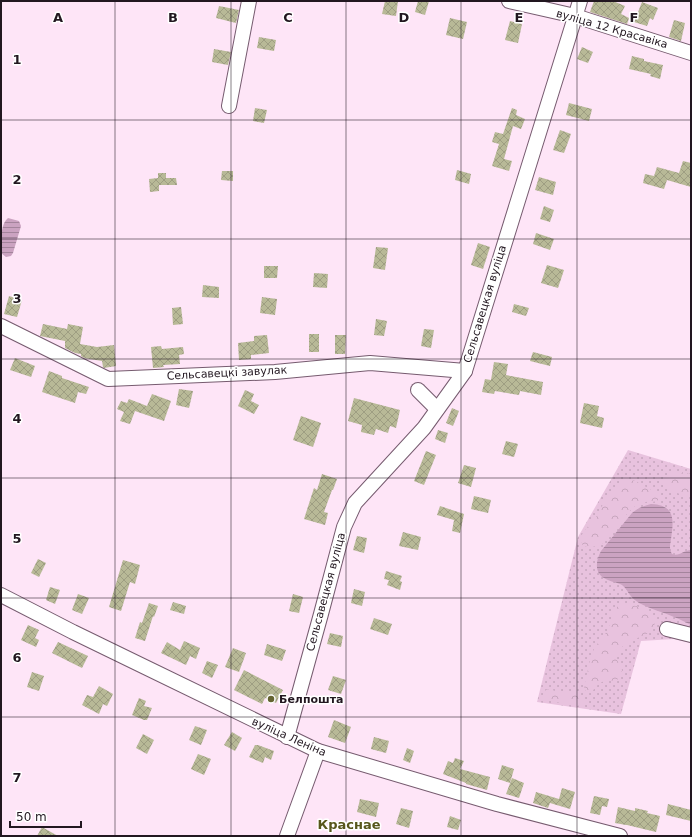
<svg xmlns="http://www.w3.org/2000/svg" width="692" height="837" font-family="'DejaVu Sans',sans-serif">
	<style>
		.grass { fill: url(#grass-dots) }
		.forest { fill: url(#forest-crowns) }
		.water { fill: url(#water-rules) }
		.building { fill: url(#building-cross-hatch) }
		.lines { fill: none; stroke-linecap: round; stroke-linejoin: round }
		.minor-casing { stroke: #765b6f; stroke-width: 16 }
		.minor { stroke: #fff; stroke-width: 14 }
		.grid { fill: none; stroke: #221720; stroke-width: 1; stroke-opacity: 0.55 }
		.poi-dot { fill: #646330; stroke: #fff; stroke-width: 1.5 }
		.labels { text-anchor: middle; dominant-baseline: central; stroke-width: 3; stroke-linejoin: round; paint-order: stroke }
		.street-label { font-size: 11px; fill: #221720; stroke: #fff }
		.poi-label { font-size: 11px; font-weight: bold; fill: #221720; stroke: #fff; text-anchor: start }
		.quarter-label { font-size: 13px; font-weight: bold; fill: #57561b; stroke: #fff }
		.grid-label { font-size: 13px; text-anchor: middle; font-weight: bold; fill: #221720; stroke: #fff; stroke-width: 3; stroke-linejoin: round; paint-order: stroke }
	</style>
	<defs>
		<pattern id="grass-dots" width="8" height="8" patternUnits="userSpaceOnUse"><rect width="8" height="8" fill="#e8c2de"/><path d="M2 2h.1M6 6h.1" fill="none" stroke="#c7a6be" stroke-width="1.8" stroke-linecap="round"/></pattern>
		<pattern id="forest-crowns" width="20" height="18" patternUnits="userSpaceOnUse"><rect width="20" height="18" fill="#e8c2de"/><path d="M2 6a3 3 0 1 1 6 0M12 15a3 3 0 1 1 6 0" fill="none" stroke="#c7a6be"/></pattern>
		<pattern id="water-rules" width="6" height="5" patternUnits="userSpaceOnUse"><rect width="6" height="5" fill="#cba3c1"/><path d="M0 2.5h6" fill="none" stroke="#a4849c"/></pattern>
		<pattern id="building-cross-hatch" width="8" height="8" patternUnits="userSpaceOnUse"><rect width="8" height="8" fill="#b8b997"/><path d="M0 0l8 8M0 8l8-8" fill="none" stroke="#9e9e82"/></pattern>
	</defs>
	<rect width="100%" height="100%" fill="#fee5f7"/>
	<polygon class="grass" points="628,450 691,469 691,643 674,639 641,641 621,714 537,702 578,537"/>
	<g class="forest">
		<path d="M676,471L691,474V495C675,497 650,480 676,471Z"/>
		<path d="M629,480C638,480 641,485 648,488C652,491 657,491 661,494C659,504 653,501 646,502C642,503 637,504 634,507C623,516 614,533 602,544C596,547 579,551 581,538C582,531 589,526 594,520C605,505 608,484 629,480Z"/>
		<path d="M624,603C634,605 657,611 655,623C654,628 651,631 648,633C639,639 629,639 621,648C610,661 624,664 622,673C620,684 607,679 600,683C597,685 594,689 592,692H586L584,687L591,656L595,647L608,630L614,610L620,604Z"/>
		<path d="M549,689C553,690 557,692 562,692C571,693 575,690 584,697L585,702L581,705L577,706L545,700L543,698V694L546,690Z"/>
	</g>
	<g class="water">
		<path d="M8,218L19,221L21,226L13,253L11,256L6,257L1,253C1,244 0,224 8,218Z"/>
		<path d="M651,504C675,505 674,519 671,539C670,544 669,549 672,554C679,557 684,550 691,550V625C685,622 680,619 674,617C663,612 650,609 639,603C636,601 632,598 630,595C627,591 626,588 622,585C617,582 610,582 604,578C594,572 596,560 601,551L632,513C638,508 643,506 651,504Z"/>
	</g>
	<g class="building">
		<polygon points="385,1 398,1 396,16 382,14"/>
		<polygon points="418,1 429,1 425,15 415,12"/>
		<polygon points="594,1 613,1 625,6 621,14 629,18 627,24 590,12"/>
		<polygon points="642,2 658,8 653,20 650,18 647,26 634,22"/>
		<polygon points="219,6 239,10 236,23 216,18"/>
		<polygon points="450,18 467,22 463,39 446,35"/>
		<polygon points="674,20 685,23 681,41 669,37"/>
		<polygon points="510,21 522,24 518,43 505,40"/>
		<polygon points="259,37 276,40 274,51 257,48"/>
		<polygon points="582,47 593,52 588,63 577,59"/>
		<polygon points="214,49 231,52 228,65 212,62"/>
		<polygon points="632,56 644,59 644,61 663,65 660,79 650,76 651,74 629,69"/>
		<polygon points="569,103 592,109 589,121 566,115"/>
		<polygon points="255,108 267,110 264,123 253,121"/>
		<polygon points="512,108 517,110 516,115 525,119 521,129 513,126 504,159 512,161 509,171 492,166 499,144 492,142 495,132 503,134"/>
		<polygon points="560,130 571,134 564,153 553,150"/>
		<polygon points="683,161 691,163 691,187 667,180 664,189 643,183 645,174 654,176 657,167 679,173"/>
		<polygon points="457,170 471,174 469,184 455,180"/>
		<polygon points="222,171 233,171 233,181 221,180"/>
		<polygon points="158,173 166,173 166,178 176,178 177,185 159,185 159,191 150,192 149,179 158,178"/>
		<polygon points="539,177 556,182 553,195 535,190"/>
		<polygon points="544,206 554,210 550,222 540,219"/>
		<polygon points="536,233 554,239 550,250 533,244"/>
		<polygon points="478,243 490,247 483,269 471,265"/>
		<polygon points="376,247 388,248 385,270 373,268"/>
		<polygon points="547,265 564,270 558,288 541,283"/>
		<polygon points="264,266 278,266 277,278 264,278"/>
		<polygon points="314,273 328,274 327,288 313,287"/>
		<polygon points="203,285 219,287 219,298 202,297"/>
		<polygon points="9,296 22,300 17,317 4,314"/>
		<polygon points="262,297 277,299 275,315 260,313"/>
		<polygon points="514,304 529,308 526,316 512,312"/>
		<polygon points="181,307 183,324 173,325 172,308"/>
		<polygon points="376,319 387,321 384,336 374,335"/>
		<polygon points="43,324 67,329 68,324 83,327 80,344 97,347 114,345 116,366 104,368 103,367 102,361 84,358 81,356 81,354 75,353 65,348 65,341 40,336"/>
		<polygon points="424,329 434,330 431,348 421,346"/>
		<rect x="309" y="334" width="10" height="18"/>
		<polygon points="267,335 269,353 251,355 251,359 239,360 238,343 254,341 254,336"/>
		<polygon points="335,335 346,335 345,354 335,354"/>
		<polygon points="161,346 162,349 183,347 184,354 179,355 180,364 163,365 164,367 153,368 151,347"/>
		<polygon points="533,352 552,357 550,366 530,361"/>
		<polygon points="15,358 35,366 31,377 10,370"/>
		<polygon points="494,362 508,364 506,375 543,382 541,395 520,391 519,395 495,391 494,394 482,392 485,379 491,380"/>
		<polygon points="49,371 62,376 62,378 89,387 86,394 78,392 75,403 42,392"/>
		<polygon points="179,389 193,391 189,408 176,405"/>
		<polygon points="245,390 254,394 251,401 259,405 254,414 238,406"/>
		<polygon points="152,394 171,401 164,421 135,411 130,424 120,421 124,412 117,409 121,401 127,403 129,399 147,406"/>
		<polygon points="354,398 400,410 396,428 390,426 388,433 376,429 374,435 361,432 362,425 348,421"/>
		<polygon points="584,403 599,406 597,416 604,418 602,428 580,423"/>
		<polygon points="452,408 459,411 453,426 446,423"/>
		<polygon points="301,416 321,423 313,447 293,440"/>
		<polygon points="438,430 448,433 445,443 435,439"/>
		<polygon points="506,441 518,444 514,457 502,454"/>
		<polygon points="426,451 436,455 424,485 414,481"/>
		<polygon points="464,465 476,468 471,487 458,483"/>
		<polygon points="322,474 337,479 333,490 332,490 324,512 328,513 325,525 304,519 314,488 317,490"/>
		<polygon points="474,496 491,500 488,513 471,509"/>
		<polygon points="440,506 464,514 460,533 452,531 454,520 437,515"/>
		<polygon points="403,532 421,537 418,550 399,546"/>
		<polygon points="357,536 367,538 364,553 353,550"/>
		<polygon points="38,559 46,563 39,577 31,573"/>
		<polygon points="123,560 140,565 135,584 130,582 121,611 109,607"/>
		<polygon points="386,571 402,576 400,581 402,582 400,590 387,585 389,580 384,579"/>
		<polygon points="50,587 60,590 55,604 46,600"/>
		<polygon points="354,589 365,592 362,606 351,603"/>
		<polygon points="78,594 89,598 82,614 72,610"/>
		<polygon points="293,594 303,597 299,613 289,611"/>
		<polygon points="173,602 186,606 184,614 170,610"/>
		<polygon points="149,603 158,606 154,617 153,616 145,641 135,638 140,622 142,623"/>
		<polygon points="374,618 392,624 388,635 370,629"/>
		<polygon points="28,625 39,630 35,638 39,640 36,647 21,640"/>
		<polygon points="330,633 343,636 341,647 327,644"/>
		<polygon points="184,641 200,648 196,659 190,656 186,665 161,653 167,642 180,650"/>
		<polygon points="58,642 88,656 82,668 52,653"/>
		<polygon points="267,644 286,650 282,661 264,655"/>
		<polygon points="233,648 246,653 239,672 225,667"/>
		<polygon points="207,661 218,665 212,678 202,673"/>
		<polygon points="244,670 283,690 276,703 265,698 262,704 234,690"/>
		<polygon points="32,672 44,676 39,691 27,687"/>
		<polygon points="333,676 346,680 341,694 328,690"/>
		<polygon points="99,686 113,694 107,706 103,704 99,714 82,705 87,695 93,697"/>
		<polygon points="139,698 146,701 144,706 152,708 147,720 144,720 132,715"/>
		<polygon points="334,720 351,727 345,743 328,737"/>
		<polygon points="195,726 207,730 201,745 189,740"/>
		<polygon points="232,732 242,738 235,751 224,745"/>
		<polygon points="143,734 154,740 147,754 136,748"/>
		<polygon points="374,737 389,741 386,753 371,749"/>
		<polygon points="255,745 258,745 274,751 271,760 265,757 263,763 249,757"/>
		<polygon points="407,748 414,751 410,763 403,760"/>
		<polygon points="198,754 211,759 204,775 191,769"/>
		<polygon points="455,758 464,761 460,769 490,777 487,790 466,784 466,783 443,774 448,761 453,763"/>
		<polygon points="502,765 514,769 510,783 498,779"/>
		<polygon points="512,778 524,783 519,798 506,794"/>
		<polygon points="562,788 575,792 570,809 550,803 548,808 533,803 536,792 559,799"/>
		<polygon points="594,796 609,799 607,807 602,806 600,815 590,813"/>
		<polygon points="360,799 379,803 376,817 357,812"/>
		<polygon points="668,804 691,810 691,821 666,815"/>
		<polygon points="618,807 635,811 635,808 648,811 647,813 660,816 656,832 627,825 626,825 615,823"/>
		<polygon points="401,808 413,811 409,828 396,824"/>
		<polygon points="450,816 461,820 458,830 447,827"/>
		<polygon points="42,827 58,836 37,836"/>
	</g>
	<g class="lines">
		<g class="minor-casing">
			<g id="minor">
				<polyline points="509,1 575,16 691,53"/>
				<polyline points="229,106 249,1"/>
				<polyline points="1,326 108,379 275,372 370,363 465,371"/>
				<polyline points="418,390 437,409"/>
				<polyline points="1,595 73,632 145,667 318,751 497,804 620,836"/>
				<polyline points="667,629 691,635"/>
				<polyline points="287,737 321,614 344,527 355,503 424,428 465,371 580,1"/>
				<polyline points="287,836 318,751"/>
			</g>
		</g>
		<use href="#minor" class="minor"/>
	</g>
	<path class="grid" d="M115,1V836M231,1V836M346,1V836M461,1V836M577,1V836M1,120H691M1,239H691M1,359H691M1,478H691M1,598H691M1,717H691"/>
	<circle class="poi-dot" cx="271" cy="699" r="4"/>
	<g class="labels">
		<g class="street-label">
			<text transform="translate(612 29) rotate(16)">вуліца 12 Красавіка</text>
			<text transform="translate(485 304) rotate(-73)">Сельсавецкая вуліца</text>
			<text transform="translate(227 373) rotate(-3)">Сельсавецкі завулак</text>
			<text transform="translate(326 592) rotate(-75)">Сельсавецкая вуліца</text>
			<text transform="translate(289 737) rotate(24)">вуліца Леніна</text>
		</g>
		<g class="poi-label">
			<text x="279" y="699">Белпошта</text>
		</g>
		<g class="quarter-label">
			<text x="349" y="824">Краснае</text>
		</g>
	</g>
	<g class="grid-label">
		<text x="58" y="22">A</text>
		<text x="173" y="22">B</text>
		<text x="288" y="22">C</text>
		<text x="404" y="22">D</text>
		<text x="519" y="22">E</text>
		<text x="634" y="22">F</text>
		<text x="17" y="64">1</text>
		<text x="17" y="184">2</text>
		<text x="17" y="303">3</text>
		<text x="17" y="423">4</text>
		<text x="17" y="543">5</text>
		<text x="17" y="662">6</text>
		<text x="17" y="782">7</text>
	</g>
	<rect width="692" height="837" fill="none" stroke="#221720" stroke-width="4"/>
	<path d="M10 821v6h71v-6" fill="none" stroke="#221720" stroke-width="2"/>
	<text x="16" y="821" font-size="12" fill="#221720" stroke="#ffffff" stroke-width="3" paint-order="stroke">50 m</text>
</svg>
